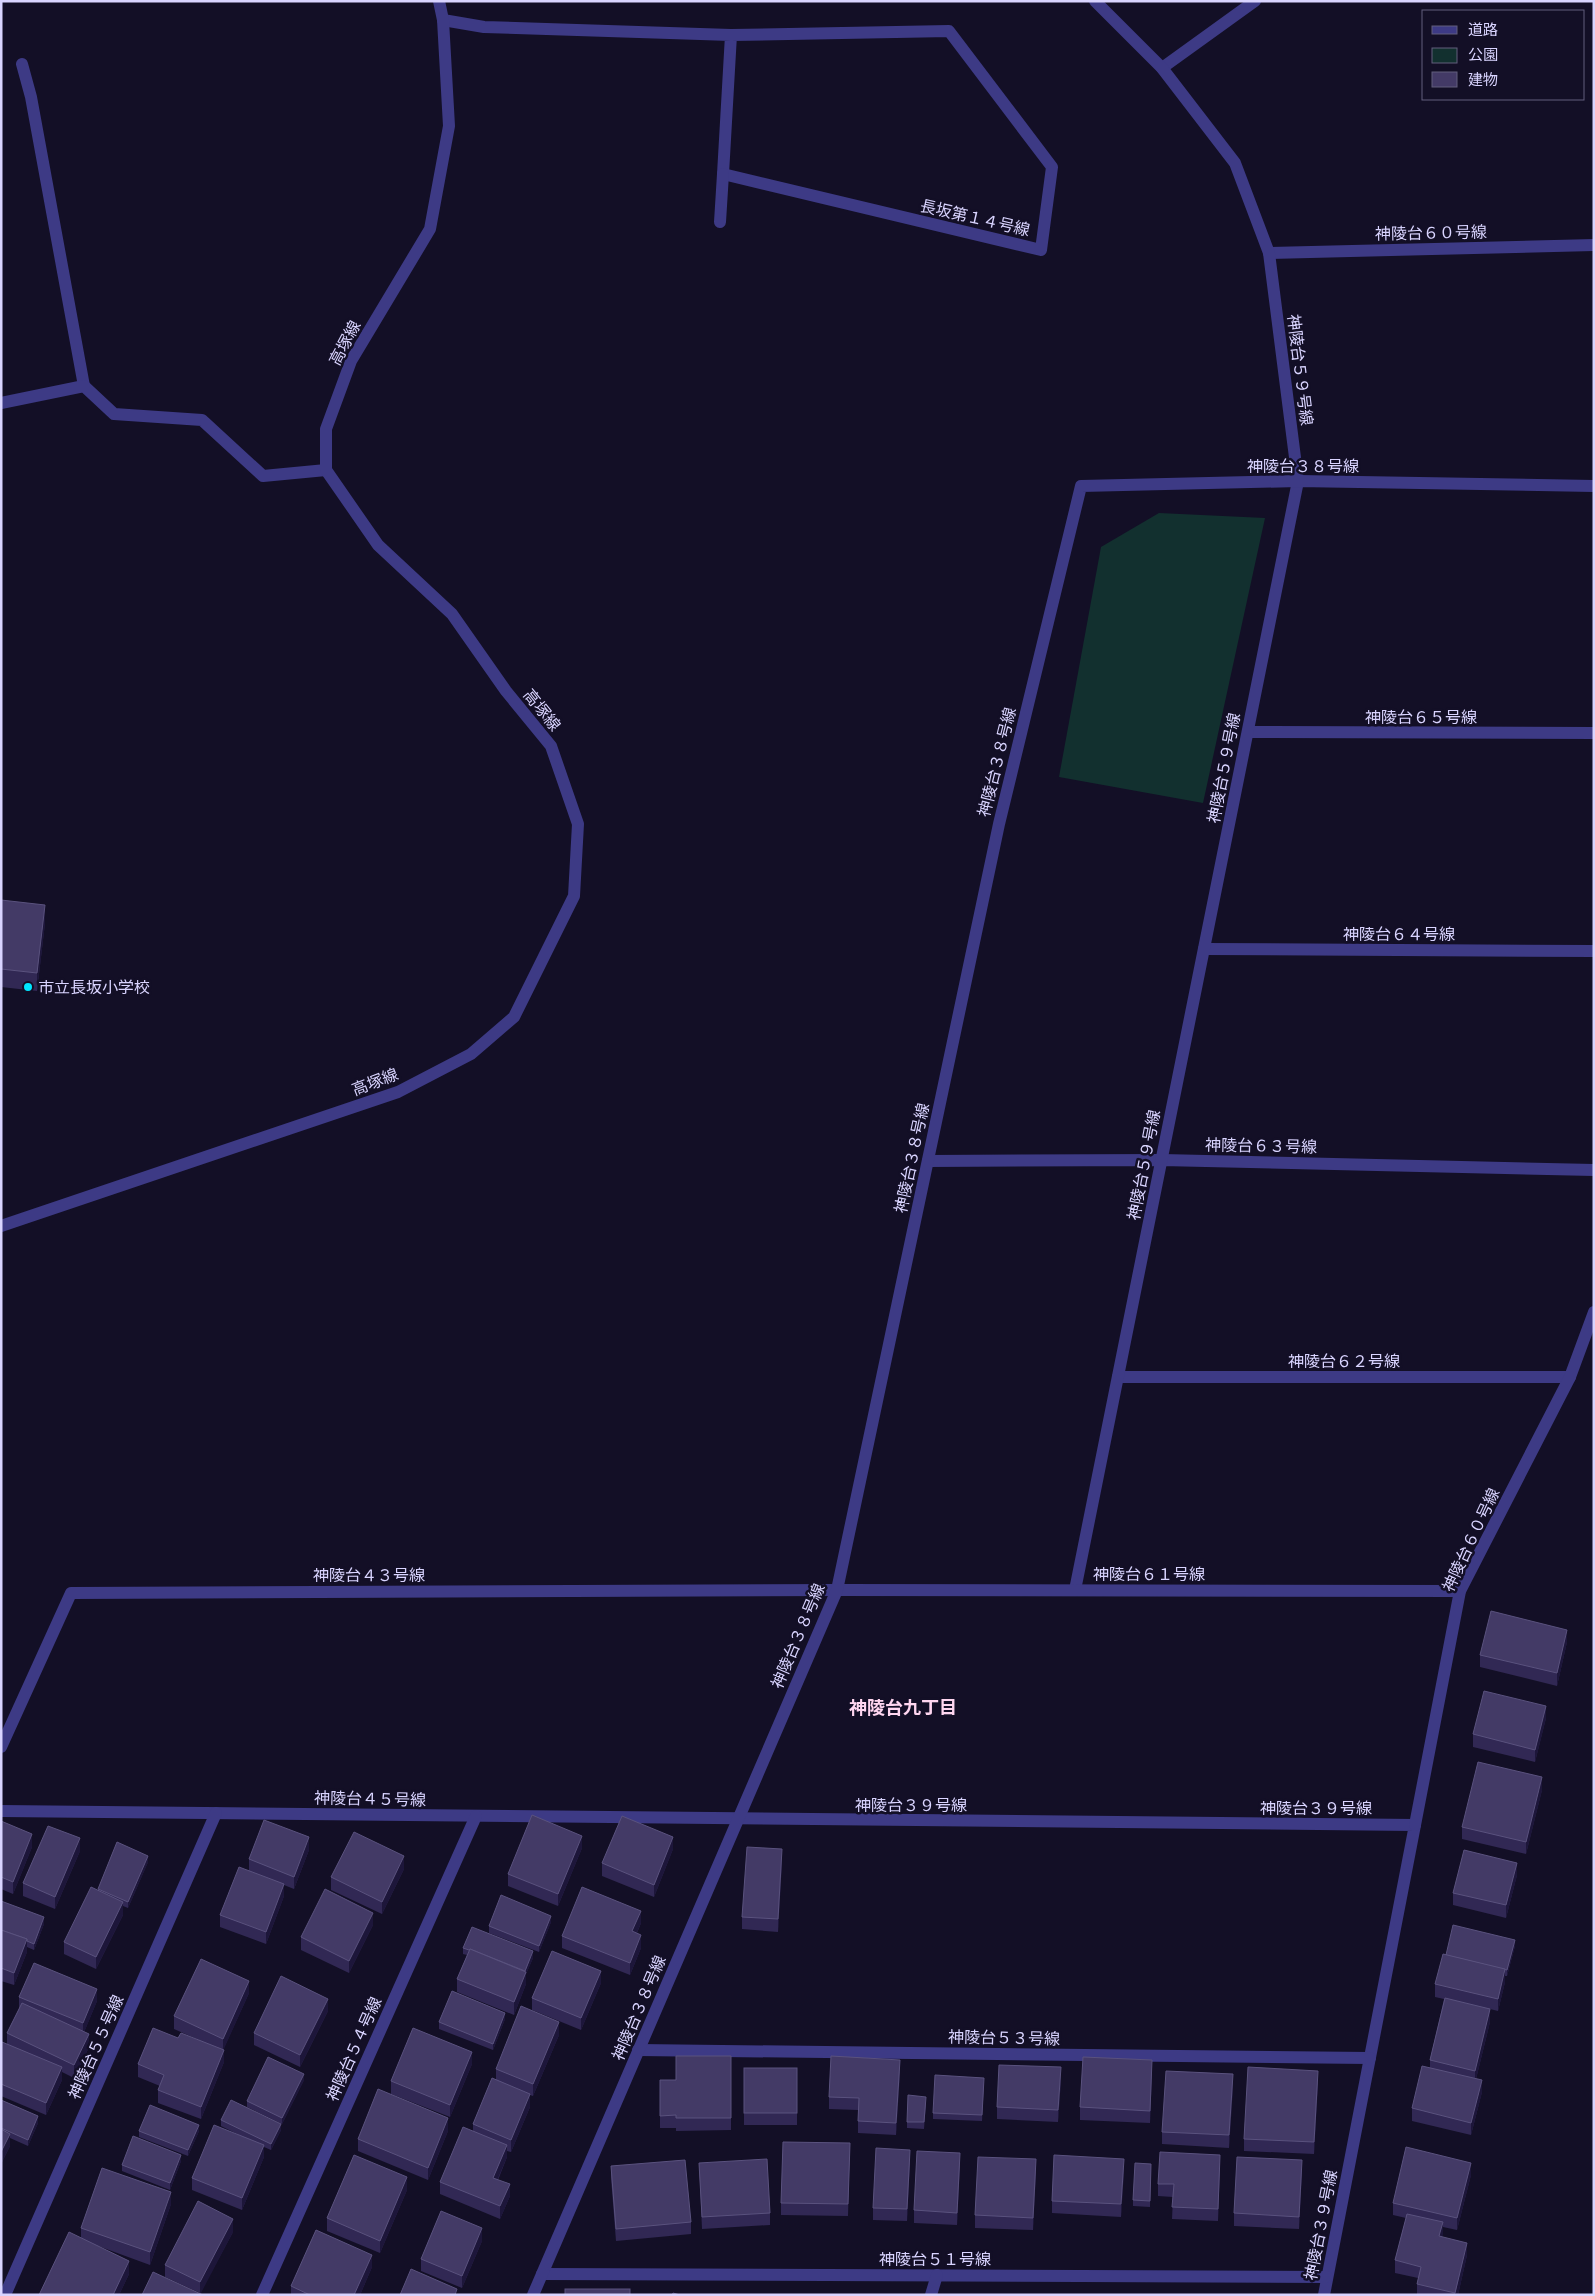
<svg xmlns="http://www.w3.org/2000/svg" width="1595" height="2296" font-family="Karla,'Noto Sans JP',sans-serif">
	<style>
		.green { fill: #12302f }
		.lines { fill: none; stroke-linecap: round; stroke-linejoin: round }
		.minor { stroke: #3d3a85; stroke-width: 12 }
		.wall { fill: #312854 }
		.shaded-wall { fill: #1d163a }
		.building { fill: #433a66; stroke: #5a527e }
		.poi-dot { fill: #00e5ff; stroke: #130f26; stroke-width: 2 }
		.labels { text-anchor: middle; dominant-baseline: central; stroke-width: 5; stroke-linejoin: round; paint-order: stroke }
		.street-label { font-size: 16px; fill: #d9d4ff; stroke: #130f26 }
		.poi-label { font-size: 16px; fill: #d9d4ff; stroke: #130f26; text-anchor: start }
		.neighbourhood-label { font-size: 18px; font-weight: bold; fill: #ffd6f0; stroke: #130f26 }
	</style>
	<rect width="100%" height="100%" fill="#130f26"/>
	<polygon class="green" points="1159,513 1265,518 1203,803 1059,777 1101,547"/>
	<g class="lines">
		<g class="minor">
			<polyline points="443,20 484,27 731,35 949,31 1052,167 1041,250 723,174 731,35"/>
			<polyline points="22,64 31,97 84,386"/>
			<polyline points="1162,68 1255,1"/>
			<polyline points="720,222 723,174"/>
			<polyline points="1269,253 1594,245"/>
			<polyline points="1,403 84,386 114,414 202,420 263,476 326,470"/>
			<polyline points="1248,732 1594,733"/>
			<polyline points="1204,949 1594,951"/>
			<polyline points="928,1161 1162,1160 1594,1170"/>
			<polyline points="1,1226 398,1092 471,1054 514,1017 574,896 578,824 551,746 506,691 452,614 378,545 326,470 326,429 351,361 430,229 449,126 443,20 439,1"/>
			<polyline points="1118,1377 1570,1377"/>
			<polyline points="1075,1590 1298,481 1269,253 1235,163 1162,68 1095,1"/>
			<polyline points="1,1747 71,1593 837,1590 1460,1591"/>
			<polyline points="1,1811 1415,1825 1324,2295"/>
			<polyline points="1415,1825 1460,1591 1570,1377 1594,1312"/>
			<polyline points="638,2050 1370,2058"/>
			<polyline points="542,2274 1327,2277"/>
			<polyline points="5,2295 216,1813"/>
			<polyline points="262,2295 476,1816"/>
			<polyline points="533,2295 837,1590 999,824 1081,486 1298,481 1594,486"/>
			<polyline points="931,2295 937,2275"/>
		</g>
	</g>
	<g class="wall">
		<polygon points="1,900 45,923 37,991 1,987"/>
		<polygon points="1567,1642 1557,1686 1480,1667 1480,1655"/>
		<polygon points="1546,1718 1535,1762 1473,1747 1473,1734"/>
		<polygon points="1542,1790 1526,1854 1462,1839 1462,1827"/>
		<polygon points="1,1821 32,1847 13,1894 1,1889"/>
		<polygon points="582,1848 558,1906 508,1886 508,1874"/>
		<polygon points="673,1849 654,1897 602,1876 602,1863"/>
		<polygon points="309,1850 294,1889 284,1885 284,1896 266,1944 220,1927 220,1915 249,1871 249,1859"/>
		<polygon points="80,1851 55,1909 23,1896 23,1883"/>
		<polygon points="148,1862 128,1908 123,1906 123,1915 96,1969 64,1954 64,1942 98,1890 98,1889"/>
		<polygon points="782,1862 778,1932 742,1929 742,1917"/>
		<polygon points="404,1869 382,1914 331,1890 331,1877"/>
		<polygon points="1517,1875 1506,1918 1453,1905 1453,1893"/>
		<polygon points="1,1901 44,1924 34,1950 27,1947 27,1952 14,1985 1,1981"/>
		<polygon points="551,1922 539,1952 489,1933 489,1926"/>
		<polygon points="641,1923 637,1933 641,1948 630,1975 562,1948 562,1936"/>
		<polygon points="373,1925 349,1973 301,1950 301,1937"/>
		<polygon points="1515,1946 1507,1976 1505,1976 1505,1982 1498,2011 1490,2009 1490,2022 1476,2079 1482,2092 1471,2135 1412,2121 1412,2108 1430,2067 1430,2060 1444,1999 1435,1997 1435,1984 1446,1955"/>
		<polygon points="463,1948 533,1958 526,1974 526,1984 514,2015 457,1992 457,1979 467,1955 463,1954"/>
		<polygon points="601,1983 581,2030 532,2010 532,1998"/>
		<polygon points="249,1993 223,2050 224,2062 201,2119 158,2103 158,2090 160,2086 138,2077 138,2064 178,2038 199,2040 174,2029 174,2016"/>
		<polygon points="19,1997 97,2001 84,2032 89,2047 74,2078 62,2072 62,2080 46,2115 1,2096 1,2044 7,2044 7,2033 19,2009"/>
		<polygon points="328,2011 300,2067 254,2045 254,2033"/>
		<polygon points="505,2019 493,2050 439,2029 439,2022"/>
		<polygon points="559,2035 533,2096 530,2095 530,2107 511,2152 507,2151 507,2157 498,2180 510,2196 500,2219 440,2194 440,2182 473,2132 473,2124 496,2080 496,2069"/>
		<polygon points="731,2056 731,2130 676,2131 676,2128 660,2128 660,2080 676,2080"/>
		<polygon points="472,2064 450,2117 391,2094 391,2081"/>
		<rect x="744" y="2068" width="53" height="57"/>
		<polygon points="900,2072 896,2135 858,2133 858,2110 829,2109 829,2097"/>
		<polygon points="1152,2073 1150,2123 1080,2120 1080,2107"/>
		<polygon points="304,2080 282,2124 247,2107 247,2101"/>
		<polygon points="1061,2080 1058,2122 997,2119 997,2107"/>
		<polygon points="1318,2083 1314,2154 1244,2151 1244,2139"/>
		<polygon points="984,2084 982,2121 933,2119 933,2113"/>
		<polygon points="1233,2087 1229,2148 1162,2144 1162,2132"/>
		<polygon points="1,2100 38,2123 28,2146 10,2138 10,2146 1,2164"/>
		<polygon points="926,2103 924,2129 907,2128 907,2122"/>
		<polygon points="221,2120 281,2130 271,2150 264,2147 264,2157 242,2210 192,2190 192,2178 243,2137 221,2126"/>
		<polygon points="139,2131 199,2131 188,2156 139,2137"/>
		<polygon points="448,2131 428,2180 358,2151 358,2139"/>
		<polygon points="850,2143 848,2216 781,2215 781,2203"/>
		<polygon points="181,2161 170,2190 122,2171 122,2165"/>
		<polygon points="910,2162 907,2221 873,2220 873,2208"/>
		<polygon points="699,2163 770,2213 770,2225 702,2229"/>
		<polygon points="1151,2164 1150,2207 1133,2206 1133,2200"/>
		<polygon points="960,2165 957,2225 914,2223 914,2210"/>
		<polygon points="611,2166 691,2222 691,2234 616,2241 611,2178"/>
		<polygon points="1220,2167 1218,2221 1172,2219 1173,2197 1158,2196 1158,2184"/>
		<polygon points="1124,2171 1121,2217 1052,2213 1052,2201"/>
		<polygon points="1036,2172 1033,2230 975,2228 975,2215"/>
		<polygon points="1302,2172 1299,2229 1234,2226 1234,2213"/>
		<polygon points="1471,2175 1457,2230 1443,2227 1442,2237 1467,2255 1458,2295 1417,2295 1417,2284 1418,2278 1395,2273 1395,2260 1406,2218 1393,2215 1393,2203"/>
		<polygon points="407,2190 380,2253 327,2231 327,2218"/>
		<polygon points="171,2204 150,2265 98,2246 129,2274 119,2295 39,2295 81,2238 81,2228"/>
		<polygon points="233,2232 200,2293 165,2277 165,2265"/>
		<polygon points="482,2241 462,2288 421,2271 421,2259"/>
		<polygon points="372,2267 360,2295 291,2295 291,2286"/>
	</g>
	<g class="shaded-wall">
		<polygon points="45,905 45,923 37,991 37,973"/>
		<polygon points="1567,1630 1567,1642 1557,1686 1557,1673"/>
		<polygon points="1546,1706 1546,1718 1535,1762 1535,1750"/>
		<polygon points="1542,1777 1542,1790 1526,1854 1526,1842"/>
		<polygon points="32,1834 32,1847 13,1894 13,1882"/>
		<polygon points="582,1836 582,1848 558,1906 558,1894"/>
		<polygon points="309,1837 309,1850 294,1889 294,1877"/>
		<polygon points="673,1837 673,1849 654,1897 654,1885"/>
		<polygon points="80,1838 80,1851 55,1909 55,1897"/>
		<polygon points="782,1849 782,1862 778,1932 778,1919"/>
		<polygon points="148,1856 148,1862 128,1908 128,1902"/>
		<polygon points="404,1856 404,1869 382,1914 382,1902"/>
		<polygon points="1517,1863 1517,1875 1506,1918 1506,1905"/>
		<polygon points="284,1884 284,1896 266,1944 266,1932"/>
		<polygon points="123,1902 123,1915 96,1969 96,1957"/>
		<polygon points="641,1911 641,1923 632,1944 632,1931"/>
		<polygon points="373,1913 373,1925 349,1973 349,1961"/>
		<polygon points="551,1916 551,1922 539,1952 539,1946"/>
		<polygon points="44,1917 44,1924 34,1950 34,1944"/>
		<polygon points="641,1935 641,1948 630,1975 630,1963"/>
		<polygon points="27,1939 27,1952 14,1985 14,1973"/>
		<polygon points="1515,1940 1515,1946 1507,1976 1507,1970"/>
		<polygon points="533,1951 533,1958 526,1974 526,1984 514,2015 514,2002"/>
		<polygon points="1505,1969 1505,1982 1498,2011 1498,1999"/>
		<polygon points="601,1971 601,1983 581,2030 581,2018"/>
		<polygon points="249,1981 249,1993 223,2051 223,2039"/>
		<polygon points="97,1989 97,2001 83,2035 83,2023"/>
		<polygon points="328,1999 328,2011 300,2067 300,2055"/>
		<polygon points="1490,2009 1490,2022 1475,2083 1475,2071"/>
		<polygon points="505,2013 505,2019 493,2050 493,2044"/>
		<polygon points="559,2022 559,2035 533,2096 533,2084"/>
		<polygon points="89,2034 89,2047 74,2078 74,2065"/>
		<polygon points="224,2050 224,2062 201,2119 201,2107"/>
		<polygon points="472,2052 472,2064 450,2117 450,2105"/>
		<polygon points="900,2060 900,2072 896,2135 896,2123"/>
		<polygon points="1152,2060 1152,2073 1150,2123 1150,2111"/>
		<polygon points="62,2067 62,2080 46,2115 46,2103"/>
		<polygon points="1061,2067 1061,2080 1058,2122 1058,2110"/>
		<polygon points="1318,2071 1318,2083 1314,2154 1314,2142"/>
		<polygon points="304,2074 304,2080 282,2124 282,2118"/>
		<polygon points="1233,2074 1233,2087 1229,2148 1229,2135"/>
		<polygon points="1482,2080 1482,2092 1471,2135 1471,2123"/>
		<polygon points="530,2094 530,2107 511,2152 511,2140"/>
		<polygon points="38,2116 38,2123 28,2146 28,2140"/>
		<polygon points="448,2118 448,2131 428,2180 428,2168"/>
		<polygon points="281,2124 281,2130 271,2150 271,2144"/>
		<polygon points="199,2125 199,2131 188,2156 188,2150"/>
		<polygon points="10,2134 10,2146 1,2164 1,2152"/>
		<polygon points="264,2145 264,2157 242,2210 242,2198"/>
		<polygon points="507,2145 507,2157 493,2190 493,2178"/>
		<polygon points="910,2150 910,2162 907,2221 907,2209"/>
		<polygon points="960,2153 960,2165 957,2225 957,2213"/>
		<polygon points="181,2155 181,2161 170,2190 170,2183"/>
		<polygon points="1220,2155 1220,2167 1218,2221 1218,2209"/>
		<polygon points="1036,2159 1036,2172 1033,2230 1033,2218"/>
		<polygon points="1124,2159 1124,2171 1121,2217 1121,2204"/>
		<polygon points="1302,2160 1302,2172 1299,2229 1299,2217"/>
		<polygon points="1471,2163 1471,2175 1457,2230 1457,2218"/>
		<polygon points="407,2177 407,2190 380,2253 380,2241"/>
		<polygon points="510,2184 510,2196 500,2219 500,2206"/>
		<polygon points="171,2192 171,2204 150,2265 150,2252"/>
		<polygon points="233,2219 233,2232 200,2295 200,2282"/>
		<polygon points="1443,2222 1443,2234 1439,2248 1439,2236"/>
		<polygon points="482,2228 482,2241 462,2288 462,2276"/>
		<polygon points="1467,2243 1467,2255 1458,2295 1455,2295"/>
		<polygon points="372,2255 372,2267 360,2295 354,2295"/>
		<polygon points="129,2261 129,2274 119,2295 113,2295"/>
	</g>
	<g class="building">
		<polygon points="1,900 45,905 37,973 1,969"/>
		<polygon points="1491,1611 1567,1630 1557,1673 1480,1655"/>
		<polygon points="1484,1691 1546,1706 1535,1750 1473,1734"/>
		<polygon points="1478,1762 1542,1777 1526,1842 1462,1827"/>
		<polygon points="532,1815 582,1836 558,1894 508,1874"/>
		<polygon points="622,1816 673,1837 654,1885 602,1863"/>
		<polygon points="264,1820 309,1837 294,1877 249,1859"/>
		<polygon points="1,1821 32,1834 13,1882 1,1877"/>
		<polygon points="48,1826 80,1838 55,1897 23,1883"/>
		<polygon points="354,1832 404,1856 382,1902 331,1877"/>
		<polygon points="117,1842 148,1856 128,1902 98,1889"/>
		<polygon points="747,1847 782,1849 778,1919 742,1917"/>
		<polygon points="1464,1850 1517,1863 1506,1905 1453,1893"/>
		<polygon points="239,1867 284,1884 266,1932 220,1915"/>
		<polygon points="91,1887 123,1902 96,1957 64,1942"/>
		<polygon points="582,1887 641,1911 632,1931 641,1935 630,1963 562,1936"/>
		<polygon points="325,1889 373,1913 349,1961 301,1937"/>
		<polygon points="501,1895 551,1916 539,1946 489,1926"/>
		<polygon points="1,1901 44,1917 34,1944 27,1941 27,1939 1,1930"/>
		<polygon points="1453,1925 1515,1940 1507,1970 1446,1955"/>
		<polygon points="472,1927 533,1951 525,1971 470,1949 469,1950 463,1948"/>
		<polygon points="1,1930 27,1939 14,1973 1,1968"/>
		<polygon points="470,1949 526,1972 514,2002 457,1979"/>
		<polygon points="552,1951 601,1971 581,2018 532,1998"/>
		<polygon points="1443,1954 1505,1969 1498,1999 1435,1984"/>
		<polygon points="201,1959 249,1981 223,2039 174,2016"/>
		<polygon points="34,1963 97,1989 83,2023 19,1997"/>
		<polygon points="281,1976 328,1999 300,2055 254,2033"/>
		<polygon points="452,1991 505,2013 493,2044 439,2022"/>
		<polygon points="1445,1998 1490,2009 1475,2071 1430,2060"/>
		<polygon points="22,2003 89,2034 74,2065 7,2033"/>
		<polygon points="521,2006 559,2022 533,2084 496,2069"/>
		<polygon points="153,2028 178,2038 181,2033 224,2050 201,2107 158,2090 164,2075 138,2064"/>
		<polygon points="413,2028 472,2052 450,2105 391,2081"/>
		<polygon points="2,2042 62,2067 46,2103 1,2084 1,2044"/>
		<polygon points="676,2056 731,2056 731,2118 676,2118 676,2115 660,2116 660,2080 676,2080"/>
		<polygon points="831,2056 900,2060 896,2123 858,2121 859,2098 829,2097"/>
		<polygon points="268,2057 304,2074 282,2118 247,2101"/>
		<polygon points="1083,2057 1152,2060 1150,2111 1080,2107"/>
		<polygon points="999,2065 1061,2067 1058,2110 997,2107"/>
		<polygon points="1422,2066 1482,2080 1471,2123 1412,2108"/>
		<polygon points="1248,2067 1318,2071 1314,2142 1244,2139"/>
		<rect x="744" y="2068" width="53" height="45"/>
		<polygon points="1166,2071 1233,2074 1229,2135 1162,2132"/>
		<polygon points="935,2075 984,2078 982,2115 933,2113"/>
		<polygon points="492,2078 530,2094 511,2140 473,2124"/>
		<polygon points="378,2089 448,2118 428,2168 358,2139"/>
		<polygon points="908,2095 926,2097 924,2122 907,2122"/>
		<polygon points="1,2100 38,2116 28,2140 1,2128"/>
		<polygon points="231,2100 281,2124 271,2144 221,2120"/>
		<polygon points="150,2105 199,2125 188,2150 139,2131"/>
		<polygon points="214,2125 264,2145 242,2198 192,2178"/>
		<polygon points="463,2127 507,2145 493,2178 510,2184 500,2206 440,2182"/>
		<polygon points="1,2129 10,2134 1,2152"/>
		<polygon points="133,2136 181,2155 170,2183 122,2165"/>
		<polygon points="783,2142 850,2143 848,2204 781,2203"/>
		<polygon points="1406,2147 1471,2163 1457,2218 1393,2203"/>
		<polygon points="876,2148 910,2150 907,2209 873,2208"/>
		<polygon points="917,2151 960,2153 957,2213 914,2210"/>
		<polygon points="1160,2152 1220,2155 1218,2209 1172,2207 1174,2184 1158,2184"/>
		<polygon points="354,2155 407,2177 380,2241 327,2218"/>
		<polygon points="1054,2155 1124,2159 1121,2204 1052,2201"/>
		<polygon points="978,2157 1036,2159 1033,2218 975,2215"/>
		<polygon points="1237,2157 1302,2160 1299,2217 1234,2213"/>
		<polygon points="767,2159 770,2213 702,2217 699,2163"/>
		<polygon points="685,2160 691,2222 616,2229 611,2166"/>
		<polygon points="1135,2163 1151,2164 1150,2201 1133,2200"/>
		<polygon points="102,2168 171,2192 150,2252 81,2228"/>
		<polygon points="198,2201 233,2219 200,2282 165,2265"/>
		<polygon points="441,2211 482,2228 462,2276 421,2259"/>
		<polygon points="1407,2214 1443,2222 1439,2236 1467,2243 1455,2293 1417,2284 1421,2267 1395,2260"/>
		<polygon points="316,2230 372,2255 354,2295 310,2295 291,2286"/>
		<polygon points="69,2232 129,2261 113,2295 39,2295"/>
		<polygon points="411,2269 457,2289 455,2295 400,2295"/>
		<polygon points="153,2272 203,2295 142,2295"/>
		<rect x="565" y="2289" width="65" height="6"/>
		<polygon points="673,2293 680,2295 672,2295"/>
	</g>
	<circle class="poi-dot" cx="28" cy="987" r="5"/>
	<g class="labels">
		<g class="street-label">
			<text transform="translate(975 218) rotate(13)">長坂第１４号線</text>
			<text transform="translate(1431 233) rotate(-1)">神陵台６０号線</text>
			<text transform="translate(345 343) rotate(-62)">高塚線</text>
			<text transform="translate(1300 370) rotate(83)">神陵台５９号線</text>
			<text x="1303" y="466">神陵台３８号線</text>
			<text transform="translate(542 710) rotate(51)">高塚線</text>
			<text x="1421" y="717">神陵台６５号線</text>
			<text transform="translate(997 762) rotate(-76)">神陵台３８号線</text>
			<text transform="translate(1224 768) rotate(-79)">神陵台５９号線</text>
			<text x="1399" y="934">神陵台６４号線</text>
			<text transform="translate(375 1082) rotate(-21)">高塚線</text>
			<text transform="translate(1261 1146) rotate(1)">神陵台６３号線</text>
			<text transform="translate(912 1158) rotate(-78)">神陵台３８号線</text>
			<text transform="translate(1144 1165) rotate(-79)">神陵台５９号線</text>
			<text x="1344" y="1361">神陵台６２号線</text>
			<text transform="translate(1471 1540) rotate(-65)">神陵台６０号線</text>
			<text x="1149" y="1574">神陵台６１号線</text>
			<text x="369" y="1575">神陵台４３号線</text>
			<text transform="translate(798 1636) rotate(-67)">神陵台３８号線</text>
			<text transform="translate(370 1799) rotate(1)">神陵台４５号線</text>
			<text x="911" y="1805">神陵台３９号線</text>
			<text x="1316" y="1808">神陵台３９号線</text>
			<text transform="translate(639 2008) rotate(-67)">神陵台３８号線</text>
			<text transform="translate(1004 2038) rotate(1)">神陵台５３号線</text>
			<text transform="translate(96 2047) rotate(-66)">神陵台５５号線</text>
			<text transform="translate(354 2049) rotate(-66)">神陵台５４号線</text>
			<text transform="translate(1321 2225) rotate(-79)">神陵台３９号線</text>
			<text x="935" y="2259">神陵台５１号線</text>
		</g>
		<g class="poi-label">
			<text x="38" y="987">市立長坂小学校</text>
		</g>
		<g class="neighbourhood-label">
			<text x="903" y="1708">神陵台九丁目</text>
		</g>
	</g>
	<rect width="1595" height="2296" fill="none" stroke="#d9d4ff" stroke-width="5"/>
	<rect x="1422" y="10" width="162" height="90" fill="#130f26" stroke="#625e7d"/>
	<rect x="1432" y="26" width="25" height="8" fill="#3d3a85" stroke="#625e7d"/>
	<text x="1468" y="35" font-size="15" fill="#d9d4ff">道路</text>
	<rect x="1432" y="48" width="25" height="15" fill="#12302f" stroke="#625e7d"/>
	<text x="1468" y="60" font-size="15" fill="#d9d4ff">公園</text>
	<rect x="1432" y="72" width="25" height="15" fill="#433a66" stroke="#625e7d"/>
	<text x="1468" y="85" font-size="15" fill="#d9d4ff">建物</text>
</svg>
